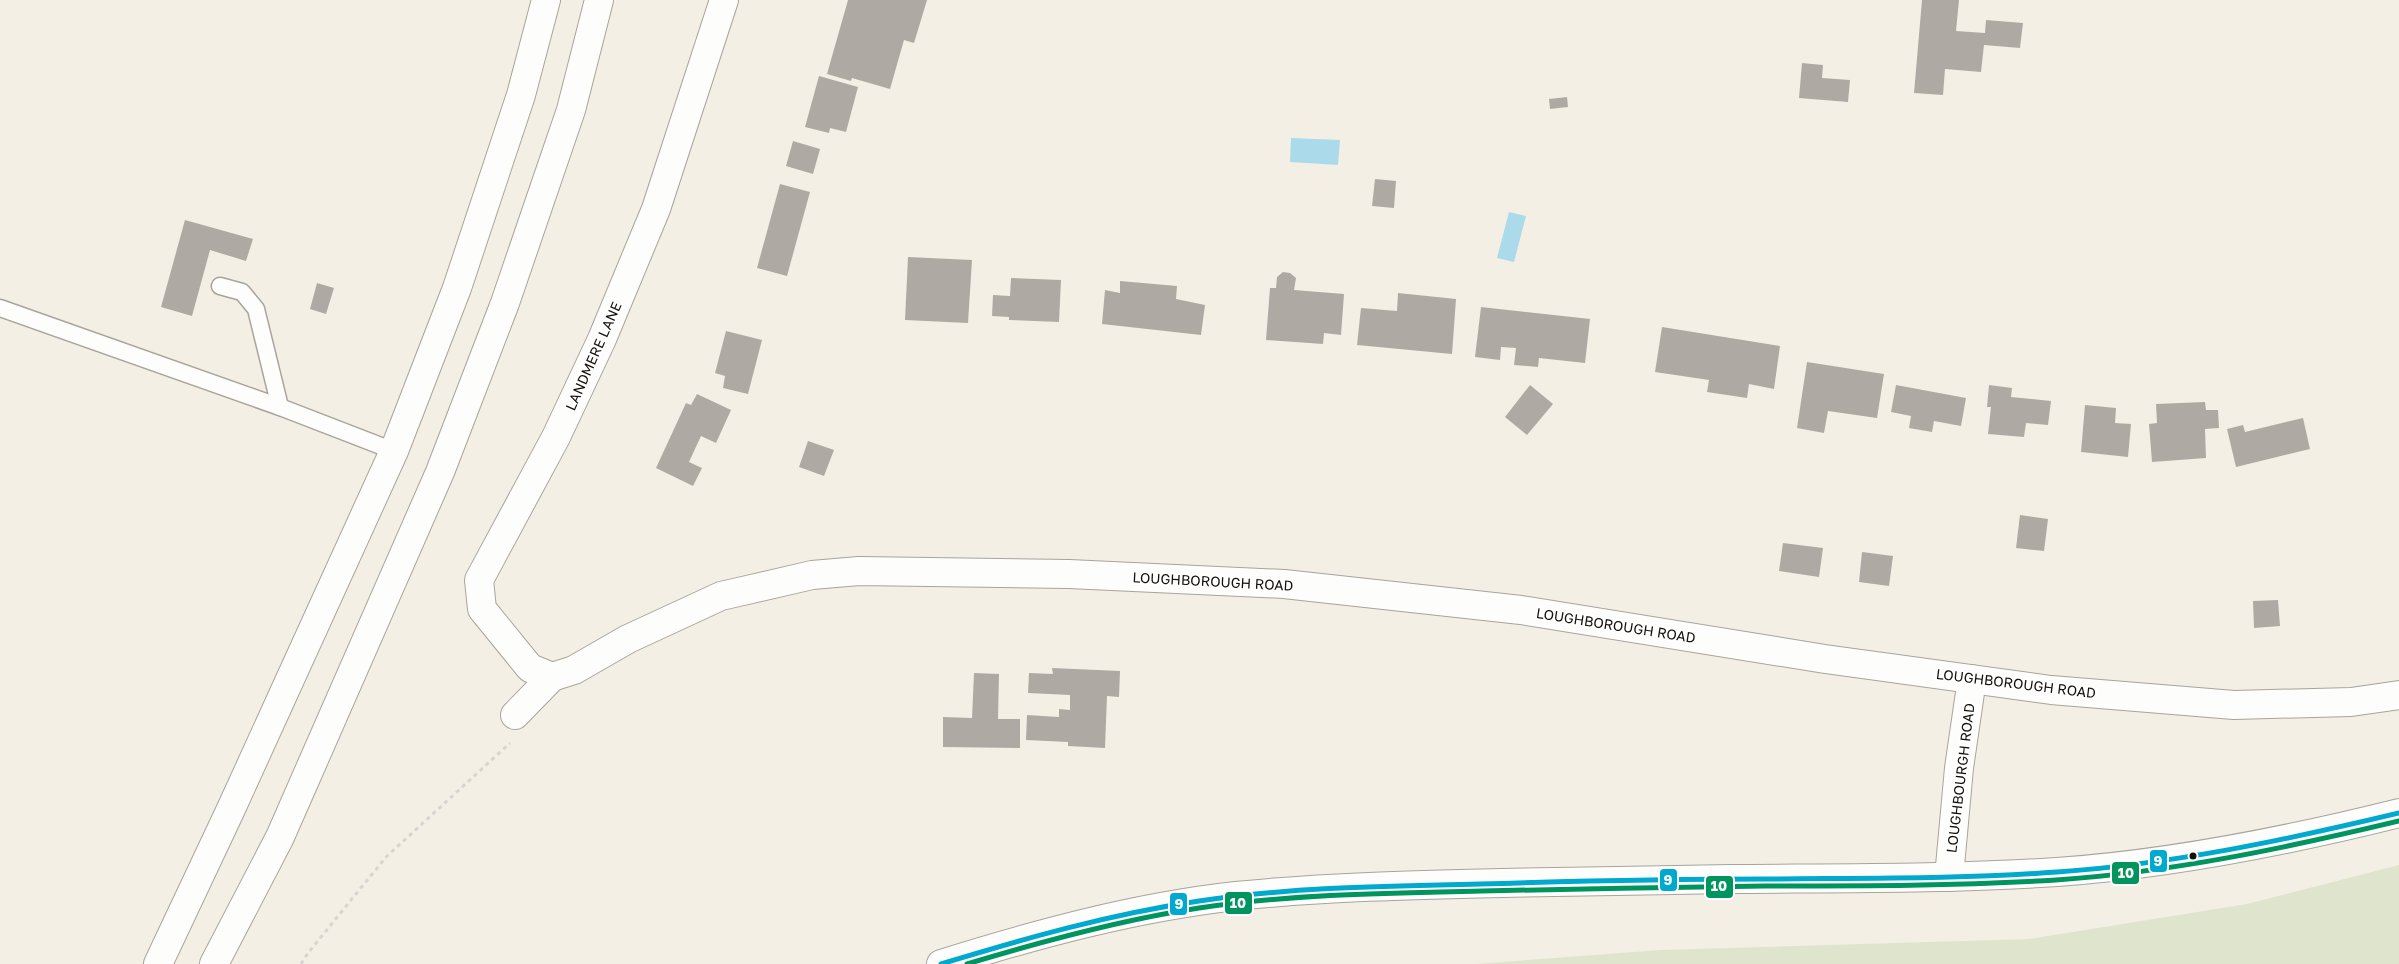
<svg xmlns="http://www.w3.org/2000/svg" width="2399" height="964" font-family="'Golos Text',sans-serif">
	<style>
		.green { fill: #dfe5cc }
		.water { fill: #abdbeb }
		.building { fill: #afa9a4 }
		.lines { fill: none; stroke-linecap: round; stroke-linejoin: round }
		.lane-casing { stroke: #a8a49c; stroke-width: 19 }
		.street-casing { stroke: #a8a49c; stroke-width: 30 }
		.primary-casing { stroke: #a8a49c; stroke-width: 30 }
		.highway-casing { stroke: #a8a49c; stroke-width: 30 }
		.path { stroke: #d6d5d1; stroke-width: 3; stroke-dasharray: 4 4; stroke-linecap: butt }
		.lane { stroke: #fdfdfb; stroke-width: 16 }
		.street { stroke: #fdfdfb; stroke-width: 28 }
		.primary { stroke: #fdfdfb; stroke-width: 28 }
		.highway { stroke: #fdfdfb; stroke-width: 28 }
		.bus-1-casing { stroke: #fff; stroke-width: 9 }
		.bus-2-casing { stroke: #fff; stroke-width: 9 }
		.bus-1 { stroke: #00a9ce; stroke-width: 5 }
		.bus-2 { stroke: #00945e; stroke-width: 5 }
		.bus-dot { fill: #14110a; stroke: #fff; stroke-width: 2 }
		.labels { text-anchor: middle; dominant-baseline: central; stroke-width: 4; stroke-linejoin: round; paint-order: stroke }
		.street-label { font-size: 14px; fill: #14110a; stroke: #fff }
		.line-badge { stroke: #fff; stroke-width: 2 }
		.badge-label { font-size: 14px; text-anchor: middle; font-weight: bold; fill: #fff }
	</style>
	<rect width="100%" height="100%" fill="#f4efe5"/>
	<polygon class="green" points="2399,865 2399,964 1476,964 1661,950 2029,939 2247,904"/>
	<g class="water">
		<polygon points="1291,138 1340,140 1338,165 1290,162"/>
		<polygon points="1509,212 1526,216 1514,262 1497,258"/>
	</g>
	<g class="building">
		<polygon points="848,0 927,0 914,43 904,40 890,89 852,78 851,81 827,74"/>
		<polygon points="1922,0 1959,0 1956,31 1985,33 1986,20 2023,23 2020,48 1984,45 1981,72 1945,69 1943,95 1914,93"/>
		<polygon points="1802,63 1823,65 1822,78 1850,80 1848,102 1799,98"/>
		<polygon points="819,76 858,87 846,132 830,128 829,133 805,127"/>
		<polygon points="1567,97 1568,107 1550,109 1549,99"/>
		<polygon points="793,141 820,149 813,174 786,166"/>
		<polygon points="1375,179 1396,181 1394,208 1372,206"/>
		<polygon points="780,184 810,192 787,276 757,268"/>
		<polygon points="185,220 253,239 246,261 210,250 192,316 161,307"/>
		<polygon points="908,257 972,260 968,323 905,320"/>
		<polygon points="1283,272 1290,273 1296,278 1294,290 1344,294 1341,335 1324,333 1323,344 1266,340 1270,288 1276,288 1277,277"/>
		<polygon points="1011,278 1061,280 1059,322 1009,320 1009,317 992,316 993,295 1010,296"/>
		<polygon points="1120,281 1177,286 1176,299 1205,305 1201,335 1102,324 1105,290 1120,293"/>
		<polygon points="317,283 334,288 326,314 310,309"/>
		<polygon points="1398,293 1456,299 1452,354 1357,345 1361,308 1397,311"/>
		<polygon points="1481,307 1590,319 1585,363 1539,358 1538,367 1514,365 1516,348 1501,347 1500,360 1475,357"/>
		<polygon points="1662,327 1780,346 1774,389 1749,384 1747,398 1707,392 1709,380 1655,372"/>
		<polygon points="726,331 762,340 748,394 723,388 725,376 715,373"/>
		<polygon points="1807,362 1884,374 1877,418 1828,411 1824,433 1797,428"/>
		<polygon points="1530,385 1553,404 1527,435 1505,417"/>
		<polygon points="1896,385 1966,398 1961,426 1934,421 1932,432 1909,428 1911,416 1891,412"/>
		<polygon points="1989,385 2012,388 2011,397 2051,401 2048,425 2026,423 2024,437 1988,434 1991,407 1987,407"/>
		<polygon points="697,394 731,410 716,443 701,436 689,462 702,468 693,486 656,468 686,403 691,405"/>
		<polygon points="2205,402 2206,410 2218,410 2219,428 2205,429 2206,458 2152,462 2149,424 2157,423 2156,404"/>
		<polygon points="2085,405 2116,408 2115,423 2131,424 2128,457 2081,452"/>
		<polygon points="2303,418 2310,449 2236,467 2227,429 2243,425 2245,432"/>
		<polygon points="808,441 834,450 824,476 799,467"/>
		<polygon points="2020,515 2048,519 2044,551 2016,548"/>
		<polygon points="1783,543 1823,548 1819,577 1779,571"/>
		<polygon points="1862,552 1893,556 1889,586 1859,582"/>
		<polygon points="2278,600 2280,626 2254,628 2253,601"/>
		<polygon points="1052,668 1120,671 1119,697 1107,696 1105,748 1068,746 1068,742 1026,740 1027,715 1059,717 1059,709 1070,710 1070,695 1028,693 1029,673 1053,674"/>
		<polygon points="974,673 999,674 998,719 1020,719 1020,748 943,747 943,717 972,718"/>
	</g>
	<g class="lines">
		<g class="lane-casing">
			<g id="lane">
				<polyline points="220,286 242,292 256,309 280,407 394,451"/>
				<polyline points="0,308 280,407"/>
			</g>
		</g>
		<g class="street-casing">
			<g id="street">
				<polyline points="552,677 574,670 628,639 721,596 812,575 859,571 1069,574 1284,584 1521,610 1825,659 2051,690 2234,705 2351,702 2399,695"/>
				<polyline points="515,715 552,677 530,668 482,609 479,580 556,437 602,339 656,209 724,0"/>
				<polyline points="1949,877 1959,768 1972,679"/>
			</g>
		</g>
		<g class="primary-casing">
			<path id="primary" d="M941,964C1037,934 1136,907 1236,896C1324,887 1413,885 1502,883C1578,882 1655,880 1731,879C1840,878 1948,879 2057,872C2172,864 2287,841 2399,813"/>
		</g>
		<g class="highway-casing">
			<g id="highway">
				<polyline points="158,964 231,809 394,451 457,288 521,95 546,0"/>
				<polyline points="214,964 280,837 440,472 505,303 571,110 599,0"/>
			</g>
		</g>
		<polyline class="path" points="301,964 308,953 386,857 510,743"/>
		<use href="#lane" class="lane"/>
		<use href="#street" class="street"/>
		<use href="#primary" class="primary"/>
		<use href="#highway" class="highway"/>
		<g class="bus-1-casing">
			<path id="bus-1" d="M941,964C1026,938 1111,914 1199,901C1292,887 1386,886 1480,884C1576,881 1672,879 1768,879C1864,878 1961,879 2057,872C2173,864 2286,840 2399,813"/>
		</g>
		<g class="bus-2-casing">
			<path id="bus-2" d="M967,964C1043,941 1120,920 1199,908C1293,894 1388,893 1482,891C1576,889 1671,887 1765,886C1862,886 1959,886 2056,880C2172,872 2286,848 2399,821"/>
		</g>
		<use href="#bus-1" class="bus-1"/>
		<use href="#bus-2" class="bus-2"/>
	</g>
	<circle class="bus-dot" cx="2193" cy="856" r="4.5"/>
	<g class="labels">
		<g class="street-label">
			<text transform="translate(593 356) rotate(-66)">LANDMERE LANE</text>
			<text transform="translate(1213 581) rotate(3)">LOUGHBOROUGH ROAD</text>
			<text transform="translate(1616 625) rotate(9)">LOUGHBOROUGH ROAD</text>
			<text transform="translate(2016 683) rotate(7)">LOUGHBOROUGH ROAD</text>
			<text transform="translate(1960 778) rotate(-83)">LOUGHBOURGH ROAD</text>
		</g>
	</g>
	<g class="line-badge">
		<rect x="2149" y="849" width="19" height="24" rx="5" fill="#00a9ce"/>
		<rect x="2111" y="861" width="29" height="24" rx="5" fill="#00945e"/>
		<rect x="1659" y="868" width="19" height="24" rx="5" fill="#00a9ce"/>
		<rect x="1705" y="875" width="29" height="24" rx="5" fill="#00945e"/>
		<rect x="1224" y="891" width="29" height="24" rx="5" fill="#00945e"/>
		<rect x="1169" y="892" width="19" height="24" rx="5" fill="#00a9ce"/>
	</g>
	<g class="badge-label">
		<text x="2158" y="866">9</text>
		<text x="2126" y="878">10</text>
		<text x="1668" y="885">9</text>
		<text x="1719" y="891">10</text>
		<text x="1238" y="908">10</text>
		<text x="1179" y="909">9</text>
	</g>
</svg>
